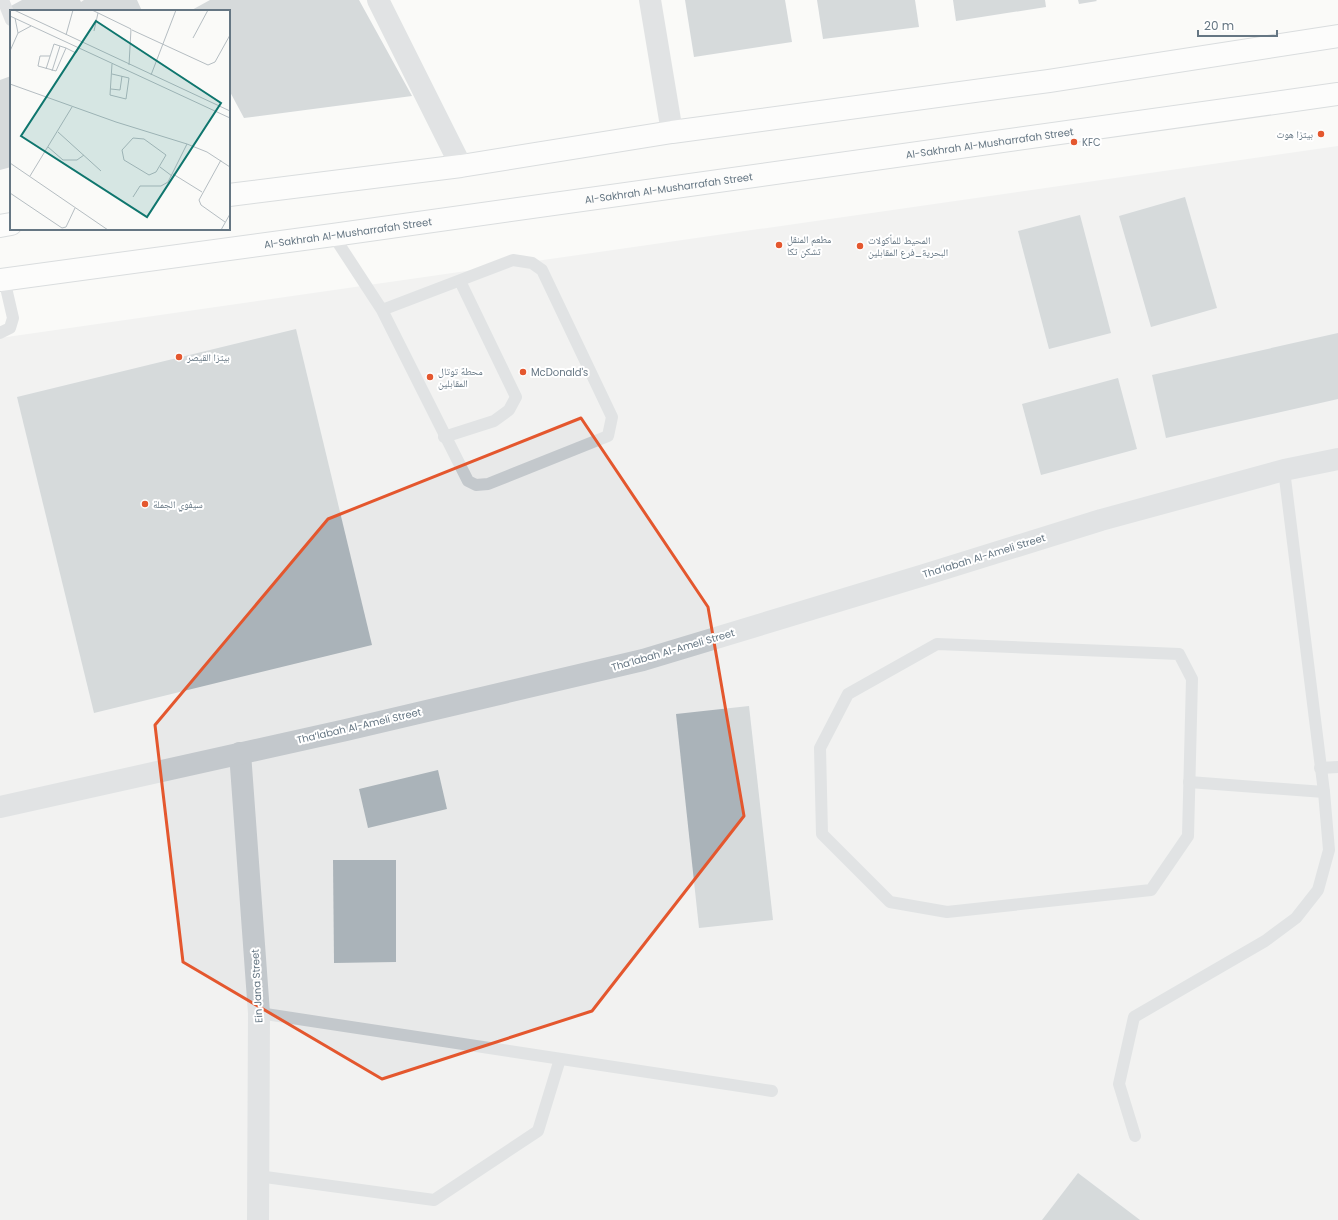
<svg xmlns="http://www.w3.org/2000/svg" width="1338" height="1220" font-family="Poppins,'Noto Naskh Arabic',sans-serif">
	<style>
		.built { fill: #e8e9e9 }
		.building { fill: #aab3b9 }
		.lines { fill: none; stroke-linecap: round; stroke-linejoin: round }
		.secondary-casing { stroke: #b3babf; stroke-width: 24 }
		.lane { stroke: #c3c8cc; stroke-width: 12 }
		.street { stroke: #c3c8cc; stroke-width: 22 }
		.secondary { stroke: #fff; stroke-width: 22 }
		.marked { fill: none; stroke: #e4572e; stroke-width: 3; stroke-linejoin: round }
		.poi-dot { fill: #e4572e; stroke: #fff; stroke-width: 1.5 }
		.labels { text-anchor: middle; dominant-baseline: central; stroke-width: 4; stroke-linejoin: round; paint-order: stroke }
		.poi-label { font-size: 10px; fill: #657683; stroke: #fff; text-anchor: start }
		.street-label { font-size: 10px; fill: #657683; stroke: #fff }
		.inset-road { fill: none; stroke: #b5bdc2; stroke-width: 1 }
		.view { fill: #0f766e; fill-opacity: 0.15; stroke: #0f766e; stroke-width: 2 }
		.inset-edge { fill: none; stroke: #657683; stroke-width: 2 }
	</style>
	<rect width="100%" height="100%" fill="#fafaf8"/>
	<polygon class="built" points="1338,146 1338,1220 0,1220 0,338"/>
	<g class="building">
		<polygon points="22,0 80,0 81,2 84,0 137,0 142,11 11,11 9,7"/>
		<polygon points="210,0 359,0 412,96 244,118 229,90 229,11 190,11"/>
		<polygon points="685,0 785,0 792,42 694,57"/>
		<polygon points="817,0 915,0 919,27 823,39"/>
		<polygon points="953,0 1045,0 1046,7 956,21"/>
		<polygon points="1078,0 1096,0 1097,1 1079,4"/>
		<polygon points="11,76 11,167 0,170 0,80"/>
		<polygon points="1185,197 1217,308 1151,327 1119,216"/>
		<polygon points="1080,215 1111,333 1049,349 1018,231"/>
		<polygon points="296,329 372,645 94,713 17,397"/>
		<polygon points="1338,333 1338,399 1166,438 1152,375"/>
		<polygon points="1118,378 1137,449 1041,475 1022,404"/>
		<polygon points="749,706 773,920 699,928 676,714"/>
		<polygon points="438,770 447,809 368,828 359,789"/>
		<polygon points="333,860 396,860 396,962 334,963"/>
		<polygon points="1078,1173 1140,1220 1042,1220"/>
	</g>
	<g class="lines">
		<g class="secondary-casing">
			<g id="secondary">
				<polyline points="229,195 461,166 672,132 1049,81 1338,36"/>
				<polyline points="0,226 11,224"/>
				<path id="s1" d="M0,280L333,235L1338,94"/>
			</g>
		</g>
		<g class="lane">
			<polyline points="3,0 11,20"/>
			<polyline points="333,235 382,310 468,481 476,485 488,484 608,436 612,417 542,270 532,263 513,260 382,310"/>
			<polyline points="0,333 10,328 13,318 4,279"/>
			<polyline points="444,437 494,421 509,410 516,397 460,281"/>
			<polygon points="937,644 1179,654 1192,679 1188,836 1151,890 947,912 890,902 822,834 820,748 848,694"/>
			<polyline points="1320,768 1338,767"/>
			<polyline points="1189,782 1324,792"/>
			<polyline points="259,1013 772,1091"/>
			<polyline points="1135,1136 1119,1084 1134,1017 1265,941 1296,918 1318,890 1329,850 1324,792 1284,470"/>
			<polyline points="258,1176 434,1200 538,1131 560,1059"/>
		</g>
		<g class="street">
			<polyline points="378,0 461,166"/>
			<polyline points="650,0 672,132"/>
			<polyline points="240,753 259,1013 258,1220"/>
			<polyline points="0,807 346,730 643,660 924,575 1101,520 1284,470 1338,459"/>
		</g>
		<use href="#secondary" class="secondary"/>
	</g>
	<path d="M0 0H1338V1220H0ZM581,418L708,607L744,816L592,1011L382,1079L183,962L155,725L328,519Z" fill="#fafaf8" fill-opacity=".55" fill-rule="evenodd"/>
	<path class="marked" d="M581,418L708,607L744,816L592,1011L382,1079L183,962L155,725L328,519Z"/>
	<g class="poi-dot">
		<circle cx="1321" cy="134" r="4"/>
		<circle cx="1074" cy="142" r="4"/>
		<circle cx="779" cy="245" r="4"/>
		<circle cx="860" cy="246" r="4"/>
		<circle cx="179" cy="357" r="4"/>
		<circle cx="523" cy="372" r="4"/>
		<circle cx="430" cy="377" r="4"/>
		<circle cx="145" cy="504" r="4"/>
	</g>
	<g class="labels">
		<g class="poi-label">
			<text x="1313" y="134" text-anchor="end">بيتزا هوت</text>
			<text x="1082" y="142">KFC</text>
			<text x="787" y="239">مطعم المنقل<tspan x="787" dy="12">تشكن تكا</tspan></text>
			<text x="868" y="240">المحيط للمأكولات<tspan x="868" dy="12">البحرية_فرع المقابلين</tspan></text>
			<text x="187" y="357">بيتزا القيصر</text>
			<text x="438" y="371">محطة توتال<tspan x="438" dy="12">المقابلين</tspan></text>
			<text x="531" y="372">McDonald's</text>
			<text x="153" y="504">سيفوي الجملة</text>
		</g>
		<g class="street-label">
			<text stroke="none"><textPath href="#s1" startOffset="999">Al-Sakhrah Al-Musharrafah Street</textPath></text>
			<text stroke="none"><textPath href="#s1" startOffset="675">Al-Sakhrah Al-Musharrafah Street</textPath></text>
			<text stroke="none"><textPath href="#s1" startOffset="351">Al-Sakhrah Al-Musharrafah Street</textPath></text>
			<text transform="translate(984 556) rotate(-17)">Tha‘labah Al-Ameli Street</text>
			<text transform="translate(673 650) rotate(-16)">Tha‘labah Al-Ameli Street</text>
			<text transform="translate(359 726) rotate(-13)">Tha‘labah Al-Ameli Street</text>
			<text transform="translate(257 986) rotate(-93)">Ein Jana Street</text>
		</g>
	</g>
	<g transform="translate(10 10)">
		<rect width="220" height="220" fill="#fafaf8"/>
		<path class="inset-road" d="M4,0L220,101M82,0L121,19L119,55M0,6L220,108M122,20L198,55L205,52L220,25M84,21L88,3M8,23L21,16M56,25L63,0M183,28L198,0M0,41L8,23L5,8M40,46H30L28,56L46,61L56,38L66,43L69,38M36,59L44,34L56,38M42,61L50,36M102,64L119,68L116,89L100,85L102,54M141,65L166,0M0,74L106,112L177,134L197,142L220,157M101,79L110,80L112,66M48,122L91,161M123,128L134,129L156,145L146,162L139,165L114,150L112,140ZM38,137L53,150H67L74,145M211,150L189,190L191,195L215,212M0,153L98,220M150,157L162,166M163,164L192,182M20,166L62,97M0,183L52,218L56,217L65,198M123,187L130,176H151L158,172L177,134M211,220L220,204"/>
		<path class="view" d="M86,11L211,93L137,207L11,126Z"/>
		<rect width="220" height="220" class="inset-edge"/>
	</g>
	<path d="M1198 30v6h79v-6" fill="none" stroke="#657683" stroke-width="2"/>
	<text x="1204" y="30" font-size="12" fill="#657683" stroke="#ffffff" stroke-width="3" paint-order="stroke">20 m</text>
</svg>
